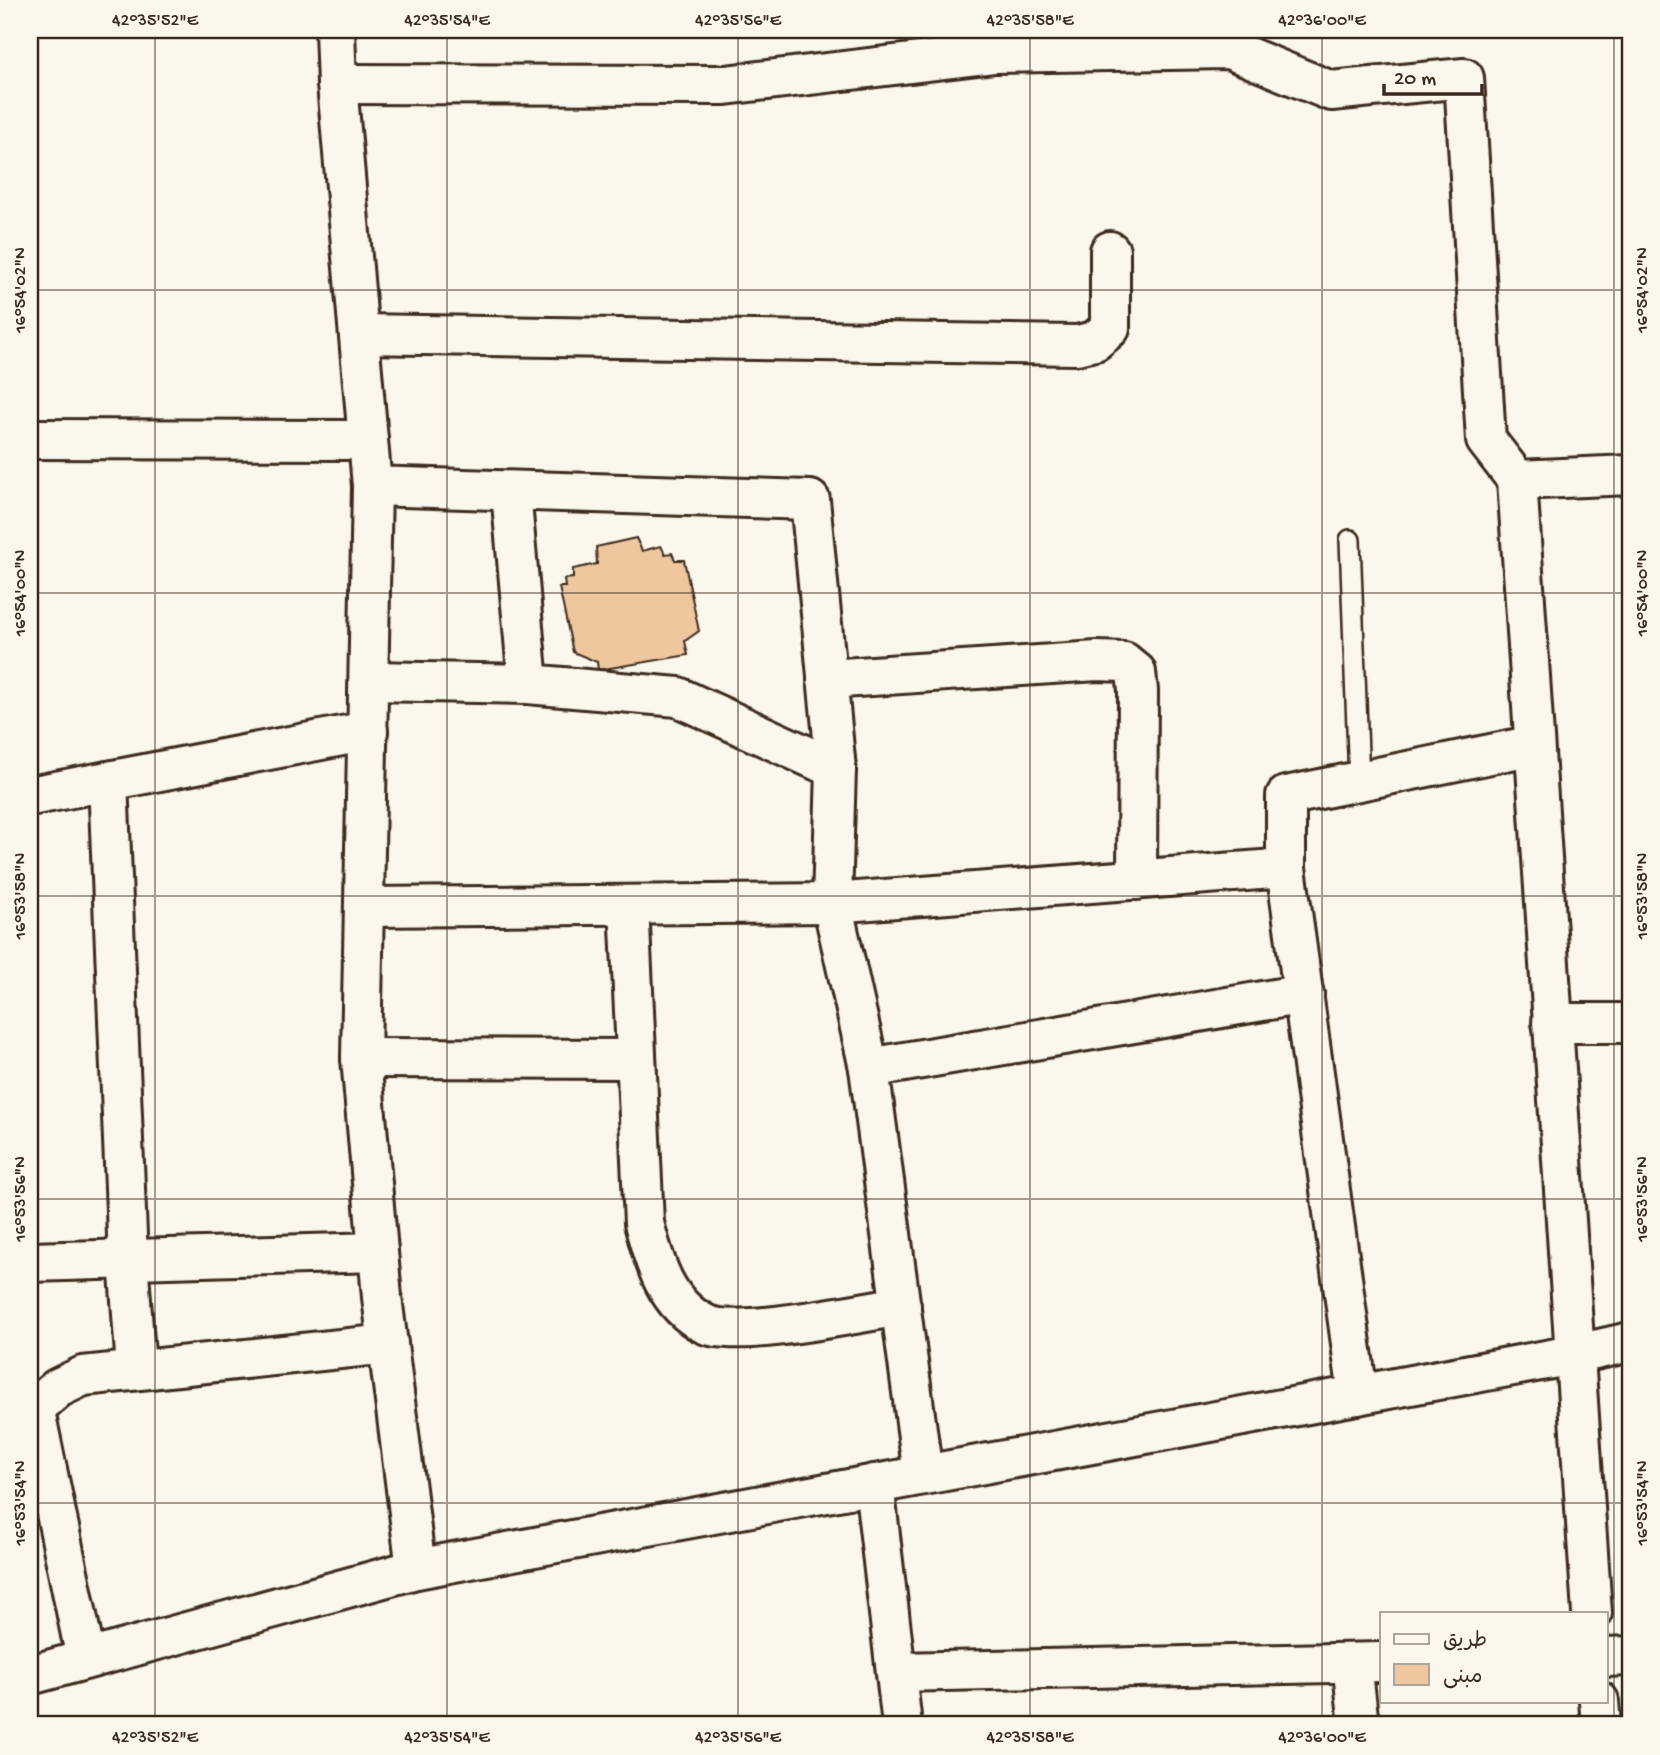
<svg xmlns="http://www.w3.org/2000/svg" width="1660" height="1755" font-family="'Gochi Hand','Playpen Sans Arabic',sans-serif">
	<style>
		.building { fill: #efc79f; stroke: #3b2a1e; stroke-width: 2 }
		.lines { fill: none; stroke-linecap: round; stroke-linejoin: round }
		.lane-casing { stroke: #3b2a1e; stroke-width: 24 }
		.street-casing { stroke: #3b2a1e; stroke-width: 44 }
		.lane { stroke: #fbf7ec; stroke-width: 19 }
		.street { stroke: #fbf7ec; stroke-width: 38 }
		.ticks { fill: none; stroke: #3b2a1e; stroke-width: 2; stroke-opacity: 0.45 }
		.neatline { fill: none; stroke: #3b2a1e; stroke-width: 2.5 }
		.ticks-label { font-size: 18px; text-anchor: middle; fill: #3b2a1e }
	</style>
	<rect width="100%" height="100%" fill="#fbf7ec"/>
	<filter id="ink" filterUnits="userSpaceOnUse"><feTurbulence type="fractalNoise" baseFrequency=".0143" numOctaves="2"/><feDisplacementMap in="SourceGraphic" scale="14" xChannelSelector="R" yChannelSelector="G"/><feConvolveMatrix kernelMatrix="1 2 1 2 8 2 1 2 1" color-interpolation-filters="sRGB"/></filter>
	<g filter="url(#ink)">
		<polygon class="building" points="636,538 642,551 661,546 665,554 672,553 675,560 684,560 699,631 685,641 688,655 598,670 597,662 573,652 559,587 565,587 564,579 573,578 573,569 597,564 596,547"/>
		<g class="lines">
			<g class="lane-casing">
				<polyline id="lane" points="1350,540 1359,781"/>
			</g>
			<g class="street-casing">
				<g id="street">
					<polyline points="335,30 337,84 372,486 810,500 836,769 832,903 869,1068 923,1475"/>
					<polyline points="337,84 725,85 995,53 1229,49 1331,91 1464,78 1486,440 1517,480 1592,1613"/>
					<polyline points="359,334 1077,345 1095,341 1110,328 1110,251"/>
					<polyline points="30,439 368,440"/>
					<polyline points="1517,480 1630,475"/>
					<polyline points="372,486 361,1058 382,1297 416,1569"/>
					<polyline points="511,491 528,684 678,697 836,769"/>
					<polyline points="827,679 1097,661 1124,662 1136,672 1138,691 1137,880"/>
					<polyline points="369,681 528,684"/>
					<polyline points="108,781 128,1259 136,1369"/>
					<polyline points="30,796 368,731"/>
					<polyline points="1286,868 1286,796 1534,745"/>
					<path d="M629,905L644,1223C654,1262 666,1305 705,1324C736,1339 862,1312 901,1306"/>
					<polyline points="364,907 832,903 1286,868 1358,1395"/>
					<polyline points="1552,1023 1630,1023"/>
					<polyline points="361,1058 636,1059"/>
					<polyline points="869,1068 1304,994"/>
					<polyline points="30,1262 378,1252"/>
					<polyline points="35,1411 86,1659"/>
					<polyline points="30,1412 58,1388 83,1376 388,1344"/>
					<polyline points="874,1484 902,1725"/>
					<polyline points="1606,1657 1630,1656"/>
					<polyline points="1352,1663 1359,1725"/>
					<polyline points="896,1672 1382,1662"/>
					<polyline points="30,1675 416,1569 1573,1355 1630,1342"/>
					<polyline points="1599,1701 1601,1725"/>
				</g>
			</g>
			<use href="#lane" class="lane"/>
			<use href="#street" class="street"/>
		</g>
	</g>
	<path class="ticks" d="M155,30V1725M447,30V1725M738,30V1725M1030,30V1725M1322,30V1725M1614,30V1725M30,290H1630M30,593H1630M30,896H1630M30,1199H1630M30,1503H1630"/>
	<rect width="1660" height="1755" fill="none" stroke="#fbf7ec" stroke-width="77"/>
	<rect x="1380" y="1612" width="228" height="91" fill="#fbf7ec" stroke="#aea59a" stroke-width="2"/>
	<rect x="1394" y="1634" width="35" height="10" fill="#fbf7ec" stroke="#aea59a" stroke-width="2"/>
	<text x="1443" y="1646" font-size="21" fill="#3b2a1e">طريق</text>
	<rect x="1394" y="1664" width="35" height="21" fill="#efc79f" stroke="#aea59a" stroke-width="2"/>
	<text x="1443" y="1682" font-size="21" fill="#3b2a1e">مبنى</text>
	<path d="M1384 84v10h98v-10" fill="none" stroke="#3b2a1e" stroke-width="3.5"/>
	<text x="1394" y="84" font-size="21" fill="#3b2a1e" stroke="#fbf7ec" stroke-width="5" paint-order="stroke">20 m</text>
	<rect x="38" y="38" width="1584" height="1678" class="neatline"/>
	<g class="ticks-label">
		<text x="155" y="25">42°35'52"E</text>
		<text x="447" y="25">42°35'54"E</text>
		<text x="738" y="25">42°35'56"E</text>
		<text x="1030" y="25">42°35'58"E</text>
		<text x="1322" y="25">42°36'00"E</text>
		<text transform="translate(19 290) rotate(-90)" y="6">16°54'02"N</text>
		<text transform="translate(1641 290) rotate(-90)" y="6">16°54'02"N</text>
		<text transform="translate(19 593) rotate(-90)" y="6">16°54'00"N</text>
		<text transform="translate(1641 593) rotate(-90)" y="6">16°54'00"N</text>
		<text transform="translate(19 896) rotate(-90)" y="6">16°53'58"N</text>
		<text transform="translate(1641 896) rotate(-90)" y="6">16°53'58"N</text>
		<text transform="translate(19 1199) rotate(-90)" y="6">16°53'56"N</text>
		<text transform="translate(1641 1199) rotate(-90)" y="6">16°53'56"N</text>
		<text transform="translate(19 1503) rotate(-90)" y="6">16°53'54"N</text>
		<text transform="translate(1641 1503) rotate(-90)" y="6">16°53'54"N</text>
		<text x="155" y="1742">42°35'52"E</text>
		<text x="447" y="1742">42°35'54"E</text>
		<text x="738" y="1742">42°35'56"E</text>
		<text x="1030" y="1742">42°35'58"E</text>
		<text x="1322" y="1742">42°36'00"E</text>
	</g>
</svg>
